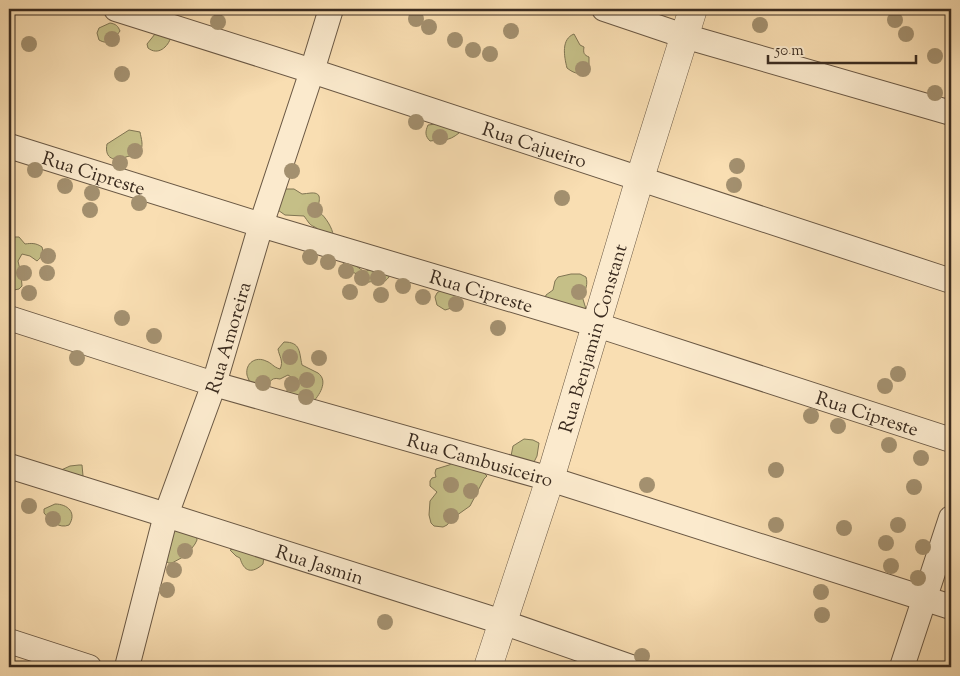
<svg xmlns="http://www.w3.org/2000/svg" width="960" height="676" font-family="'Sorts Mill Goudy',serif">
  <style>
    .green { fill: #c5bf87; stroke: #807553 }
    .lines { fill: none; stroke-linecap: round; stroke-linejoin: round }
    .minor-casing { stroke: #6a5844; stroke-width: 26 }
    .tertiary-casing { stroke: #6a5844; stroke-width: 29 }
    .minor { stroke: #fbeacd; stroke-width: 24 }
    .tertiary { stroke: #fbeacd; stroke-width: 28 }
    .tree { fill: #a3906f }
    .labels { text-anchor: middle; stroke-width: 4; stroke-linejoin: round; paint-order: stroke }
    .street-label { font-size: 19px; fill: #3a2b1f; stroke: #fbeacd }
  </style>
  <rect width="100%" height="100%" fill="#f9deb2"/>
  <filter id="stains"><feTurbulence type="fractalNoise" baseFrequency=".004" numOctaves="4"/><feColorMatrix values="0 0 0 0 .2 0 0 0 0 .09 0 0 0 0 .02 0 0 0 .5 -.17"/></filter>
  <radialGradient id="worn" r=".72"><stop offset=".6" stop-color="#630" stop-opacity="0"/><stop offset="1" stop-color="#630" stop-opacity=".3"/></radialGradient>
  <g class="green">
    <path d="M 110,23 C 116,24 118,26 120,31 C 114,39 110,46 99,40 L 97,33 L 99,28 Z"/>
    <path d="M 155,34 L 171,37 C 168,47 158,56 148,48 L 147,44 Z"/>
    <path d="M 574,34 L 580,45 L 584,47 C 583,53 584,55 589,57 L 589,65 L 585,73 C 578,75 572,72 567,68 C 564,56 561,39 574,34 Z"/>
    <path d="M 436,124 L 459,125 L 459,133 C 448,142 444,139 430,141 C 425,136 425,132 428,125 Z"/>
    <path d="M 129,130 L 140,132 C 141,138 144,146 140,151 C 137,157 131,155 126,157 C 115,162 104,159 107,144 Z"/>
    <path d="M 286,189 L 294,189 L 302,194 C 305,194 308,193 311,193 C 324,192 318,203 318,209 C 318,211 319,212 320,213 C 325,216 333,229 333,235 L 319,231 C 316,226 312,227 309,223 C 307,221 306,218 304,216 L 285,215 L 275,208 L 281,190 Z"/>
    <path d="M 15,237 L 19,237 L 25,244 C 32,243 36,243 42,247 C 44,252 41,258 37,261 L 30,256 L 22,254 L 18,261 L 21,274 L 22,286 L 19,289 L 9,291 L 9,256 L 13,258 L 14,250 L 11,247 L 9,243 L 11,238 Z"/>
    <path d="M 346,260 C 348,262 351,263 353,264 C 362,269 362,274 372,269 L 389,275 L 389,277 C 380,288 378,280 369,282 C 364,283 363,284 357,280 L 356,274 L 355,273 L 346,272 L 342,271 L 342,266 Z"/>
    <path d="M 571,274 L 580,274 L 586,277 C 588,284 586,290 582,296 L 586,309 L 584,313 L 545,299 L 546,295 L 553,290 L 555,281 L 558,277 Z"/>
    <path d="M 444,288 L 459,296 C 458,305 453,308 445,310 L 437,305 L 435,297 L 437,293 Z"/>
    <path d="M 284,342 C 301,342 299,352 302,365 C 307,368 313,370 318,373 C 329,381 319,396 312,403 L 286,393 L 291,381 L 291,377 L 288,375 L 280,379 C 268,376 272,386 262,386 C 259,387 253,384 250,383 C 250,382 247,376 247,375 C 245,363 256,356 266,361 C 272,363 273,367 280,369 C 284,361 279,356 278,349 Z"/>
    <polygon points="524,439 533,440 539,443 537,456 533,464 511,456 513,446"/>
    <path d="M 453,463 L 463,464 L 465,468 C 474,470 481,469 487,476 L 484,479 L 470,506 L 453,518 L 447,525 L 443,527 L 434,526 L 431,523 L 429,515 L 430,501 L 437,492 L 430,486 L 430,481 L 432,478 L 436,477 L 435,473 L 436,469 L 449,465 Z"/>
    <polygon points="79,465 82,465 83,476 80,484 59,471 70,466"/>
    <path d="M 55,504 C 68,504 77,513 69,525 C 59,529 51,521 44,513 L 44,509 Z"/>
    <polygon points="170,528 196,532 197,540 195,544 192,548 188,550 183,557 172,563 168,563 165,559"/>
    <path d="M 238,547 L 264,556 L 263,564 C 252,574 244,572 240,558 L 236,556 L 230,550 Z"/>
  </g>
  <g class="lines">
    <defs>
      <g id="minor">
        <path id="s1" d="M 116,9 L 312,71 L 951,281"/>
        <polyline points="604,9 684,36 951,113"/>
        <path id="s2" d="M 9,146 L 261,225 L 597,325 L 951,440"/>
        <path id="s3" d="M 9,318 L 214,384 L 550,479 L 951,607"/>
        <path id="s4" d="M 9,466 L 166,515 L 502,622 L 631,667"/>
        <polyline points="9,641 89,667"/>
        <path id="s5" d="M 127,667 L 166,515 L 214,384 L 261,225 L 312,71 L 331,9"/>
        <polyline points="902,667 951,518"/>
      </g>
      <g id="tertiary">
        <path id="s6" d="M 488,667 L 550,479 L 640,178 L 693,9"/>
      </g>
    </defs>
    <use href="#minor" class="minor-casing"/>
    <use href="#tertiary" class="tertiary-casing"/>
    <use href="#minor" class="minor"/>
    <use href="#tertiary" class="tertiary"/>
  </g>
  <g class="tree">
    <circle cx="416" cy="19" r="8"/>
    <circle cx="895" cy="20" r="8"/>
    <circle cx="218" cy="22" r="8"/>
    <circle cx="760" cy="25" r="8"/>
    <circle cx="429" cy="27" r="8"/>
    <circle cx="511" cy="31" r="8"/>
    <circle cx="906" cy="34" r="8"/>
    <circle cx="112" cy="39" r="8"/>
    <circle cx="455" cy="40" r="8"/>
    <circle cx="29" cy="44" r="8"/>
    <circle cx="473" cy="50" r="8"/>
    <circle cx="490" cy="54" r="8"/>
    <circle cx="935" cy="56" r="8"/>
    <circle cx="583" cy="69" r="8"/>
    <circle cx="122" cy="74" r="8"/>
    <circle cx="935" cy="93" r="8"/>
    <circle cx="416" cy="122" r="8"/>
    <circle cx="440" cy="137" r="8"/>
    <circle cx="135" cy="151" r="8"/>
    <circle cx="120" cy="163" r="8"/>
    <circle cx="737" cy="166" r="8"/>
    <circle cx="35" cy="170" r="8"/>
    <circle cx="292" cy="171" r="8"/>
    <circle cx="734" cy="185" r="8"/>
    <circle cx="65" cy="186" r="8"/>
    <circle cx="92" cy="193" r="8"/>
    <circle cx="562" cy="198" r="8"/>
    <circle cx="139" cy="203" r="8"/>
    <circle cx="90" cy="210" r="8"/>
    <circle cx="315" cy="210" r="8"/>
    <circle cx="48" cy="256" r="8"/>
    <circle cx="310" cy="257" r="8"/>
    <circle cx="328" cy="262" r="8"/>
    <circle cx="346" cy="271" r="8"/>
    <circle cx="24" cy="273" r="8"/>
    <circle cx="47" cy="273" r="8"/>
    <circle cx="362" cy="278" r="8"/>
    <circle cx="378" cy="278" r="8"/>
    <circle cx="403" cy="286" r="8"/>
    <circle cx="350" cy="292" r="8"/>
    <circle cx="579" cy="292" r="8"/>
    <circle cx="29" cy="293" r="8"/>
    <circle cx="381" cy="295" r="8"/>
    <circle cx="423" cy="297" r="8"/>
    <circle cx="456" cy="304" r="8"/>
    <circle cx="122" cy="318" r="8"/>
    <circle cx="498" cy="328" r="8"/>
    <circle cx="154" cy="336" r="8"/>
    <circle cx="290" cy="357" r="8"/>
    <circle cx="77" cy="358" r="8"/>
    <circle cx="319" cy="358" r="8"/>
    <circle cx="898" cy="374" r="8"/>
    <circle cx="307" cy="380" r="8"/>
    <circle cx="263" cy="383" r="8"/>
    <circle cx="292" cy="384" r="8"/>
    <circle cx="885" cy="386" r="8"/>
    <circle cx="306" cy="397" r="8"/>
    <circle cx="811" cy="416" r="8"/>
    <circle cx="838" cy="426" r="8"/>
    <circle cx="889" cy="445" r="8"/>
    <circle cx="921" cy="458" r="8"/>
    <circle cx="776" cy="470" r="8"/>
    <circle cx="451" cy="485" r="8"/>
    <circle cx="647" cy="485" r="8"/>
    <circle cx="914" cy="487" r="8"/>
    <circle cx="471" cy="491" r="8"/>
    <circle cx="29" cy="506" r="8"/>
    <circle cx="451" cy="516" r="8"/>
    <circle cx="53" cy="519" r="8"/>
    <circle cx="776" cy="525" r="8"/>
    <circle cx="898" cy="525" r="8"/>
    <circle cx="844" cy="528" r="8"/>
    <circle cx="886" cy="543" r="8"/>
    <circle cx="923" cy="547" r="8"/>
    <circle cx="185" cy="551" r="8"/>
    <circle cx="891" cy="566" r="8"/>
    <circle cx="174" cy="570" r="8"/>
    <circle cx="918" cy="578" r="8"/>
    <circle cx="167" cy="590" r="8"/>
    <circle cx="821" cy="592" r="8"/>
    <circle cx="822" cy="615" r="8"/>
    <circle cx="385" cy="622" r="8"/>
    <circle cx="642" cy="656" r="8"/>
  </g>
  <g class="labels">
    <g class="street-label">
      <text dy="7" stroke="none"><textPath href="#s1" startOffset="440">Rua Cajueiro</textPath></text>
      <text dy="7" stroke="none"><textPath href="#s2" startOffset="89">Rua Cipreste</textPath></text>
      <text dy="7" stroke="none"><textPath href="#s2" startOffset="494">Rua Cipreste</textPath></text>
      <text dy="7" stroke="none"><textPath href="#s5" startOffset="345">Rua Amoreira</textPath></text>
      <text dy="7" stroke="none"><textPath href="#s6" startOffset="345">Rua Benjamin Constant</textPath></text>
      <text dy="7" stroke="none"><textPath href="#s2" startOffset="899">Rua Cipreste</textPath></text>
      <text dy="7" stroke="none"><textPath href="#s3" startOffset="492">Rua Cambusiceiro</textPath></text>
      <text dy="7" stroke="none"><textPath href="#s4" startOffset="326">Rua Jasmin</textPath></text>
    </g>
  </g>
  <rect width="960" height="676" fill="none" stroke="#f9deb2" stroke-width="30"/>
  <rect x="10" y="10" width="940" height="656" fill="none" stroke="#3a2b1f" stroke-width="2.5"/>
  <rect x="15" y="15" width="930" height="646" fill="none" stroke="#3a2b1f"/>
  <path d="M768 55v8h148v-8" fill="none" stroke="#3a2b1f" stroke-width="2.5"/>
  <text x="775" y="55" font-size="15" fill="#3a2b1f" stroke="#fbeacd" stroke-width="4" paint-order="stroke">50 m</text>
  <rect width="100%" height="100%" filter="url(#stains)"/>
  <rect width="100%" height="100%" fill="url(#worn)"/>
</svg>
